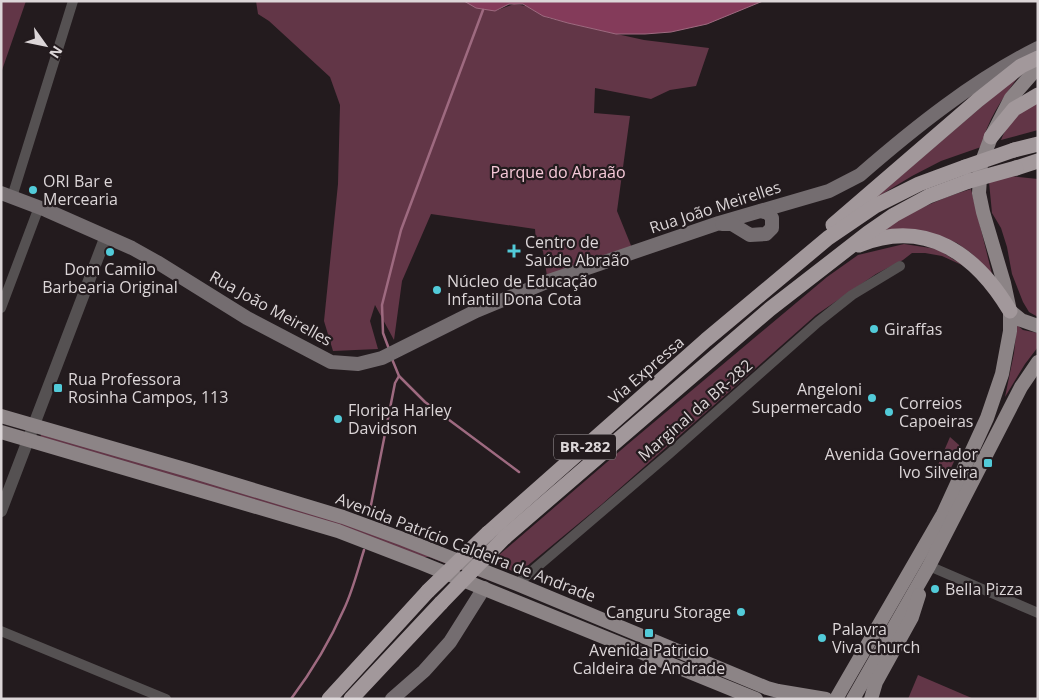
<svg xmlns="http://www.w3.org/2000/svg" width="1039" height="700" font-family="'Open Sans',sans-serif">
  <style>
    .green { fill: #623647 }
    .water { fill: #843b5a; stroke: #9e6a80 }
    .lines { fill: none; stroke-linecap: round; stroke-linejoin: round }
    .stream { stroke: #9e6a80; stroke-width: 2.5 }
    .minor { stroke: #555152; stroke-width: 10 }
    .tertiary { stroke: #555152; stroke-width: 12 }
    .secondary { stroke: #746d70; stroke-width: 14 }
    .primary { stroke: #8c8486; stroke-width: 14 }
    .motorway { stroke: #a2989b; stroke-width: 15 }
    .motorway-bridge { stroke: #a2989b; stroke-width: 15 }
    .poi-dot { fill: #52cbd9; stroke: #231b1e; stroke-width: 2 }
    .labels { text-anchor: middle; stroke-width: 4.5; stroke-linejoin: round; paint-order: stroke }
    .shield { fill: #231b1e; stroke: #a49ea0; stroke-width: 1 }
    .shield-label { font-size: 15px; font-weight: bold; fill: #dcd6d8 }
    .park-label { font-size: 16px; fill: #f6cad9; stroke: #231b1e }
    .poi-label { font-size: 16px; fill: #dcd6d8; stroke: #231b1e; text-anchor: start }
    .street-label { font-size: 16px; fill: #dcd6d8; stroke: #231b1e }
  </style>
  <rect width="100%" height="100%" fill="#231b1e"/>
  <g class="green">
    <polygon points="1,1 26,1 1,73"/>
    <polygon points="256,1 464,1 495,11 514,4 526,6 548,18 594,29 644,40 709,48 696,86 670,90 651,99 595,88 594,113 630,116 617,211 632,248 547,276 543,251 536,242 535,229 431,214 402,281 394,340 375,305 370,321 378,349 333,351 324,321 338,184 340,105 330,77 269,21 258,14"/>
    <path d="M 1022,72 C 1004,96 988,118 981,147 L 941,161 L 912,176 L 874,199 Z"/>
    <path d="M 1038,100 L 1038,130 L 1001,140 C 1009,119 1020,113 1038,100 Z"/>
    <polygon points="1010,176 1038,179 1038,317 1029,312 1023,302 1012,274 1007,247 1001,228 992,213 989,182"/>
    <path d="M 971,189 L 992,274 L 971,253 L 957,243 L 936,235 L 875,233 C 907,214 935,200 971,189 Z"/>
    <polygon points="904,244 937,249 964,266 942,256 925,253 912,253 903,260 876,274 816,315 601,505 526,567 512,571 492,561 628,444 827,277 858,255"/>
    <polygon points="1017,325 1023,330 1038,333 1038,347 1025,364 1005,397 1014,353"/>
    <polygon points="42,433 341,521 506,587 429,557 416,557 39,439"/>
    <polygon points="950,437 959,445 960,449 949,472 942,478 937,477 935,472"/>
    <polygon points="918,675 974,699 908,699"/>
  </g>
  <polygon class="water" points="464,1 763,1 707,24 671,32 645,34 616,34 568,23 543,16 523,4 509,4 495,11 476,8"/>
  <g class="lines">
    <g class="stream">
      <polyline points="389,349 383,333 382,305 401,230 483,10"/>
      <polyline points="399,376 425,402 519,472"/>
      <polyline points="370,510 395,383 399,376 392,359"/>
      <path d="M 291,699 C 312,671 330,641 344,609 C 353,590 358,569 364,550"/>
    </g>
    <g class="minor">
      <polyline points="12,197 73,1"/>
      <polyline points="1,308 39,207"/>
      <polyline points="929,566 1038,613"/>
      <polyline points="517,584 669,454 818,322 852,295 900,266"/>
      <polyline points="1,631 166,699"/>
    </g>
    <polyline class="tertiary" points="1,511 106,236"/>
    <g class="secondary">
      <path d="M 1,193 L 46,210 L 132,248 L 157,262 L 247,318 L 331,362 L 358,364 L 382,358 L 476,311 L 549,281 L 719,223 L 829,191 L 860,175 C 914,128 974,80 1038,48"/>
      <polyline points="722,224 732,224 750,235 766,234 772,228 772,218 768,213 761,211"/>
      <polyline points="392,699 424,671 450,642 484,588"/>
    </g>
    <g class="primary">
      <polyline points="1010,311 1021,320 1038,326"/>
      <polyline points="1,416 188,470 343,517 403,539 517,584 767,688 778,691 826,699"/>
      <polyline points="1,432 338,531 421,563 756,699"/>
      <polyline points="836,699 943,514 987,418 1002,374 1010,331 1010,311 1004,283 983,212 979,193 981,164 991,137 1011,98 1038,67"/>
      <polyline points="853,699 929,566 1021,387 1038,362"/>
      <polyline points="871,699 876,682 912,617 919,595"/>
    </g>
    <g class="motorway">
      <polyline points="991,137 1014,109 1038,95"/>
      <polyline points="1014,150 1038,144"/>
      <polyline points="1016,168 1038,161"/>
      <polyline points="833,225 978,100 1021,66 1038,58"/>
      <path d="M 859,245 C 926,218 976,254 1010,311"/>
      <polyline points="488,533 706,340 828,238 875,206 919,184 965,167"/>
      <polyline points="505,537 770,309 868,233 894,215 929,196 969,181"/>
      <polyline points="329,699 428,591"/>
      <polyline points="351,699 441,603"/>
    </g>
    <g class="motorway-bridge">
      <polyline points="965,167 1014,150"/>
      <polyline points="969,181 1016,168"/>
      <polyline points="428,591 488,533"/>
      <polyline points="441,603 505,537"/>
    </g>
  </g>
  <g class="poi-dot">
    <circle cx="33" cy="190" r="5"/>
    <path d="M511.5 243.5h5v5h5v5h-5v5h-5v-5h-5v-5h5z"/>
    <circle cx="110" cy="252" r="5"/>
    <circle cx="437" cy="290" r="5"/>
    <circle cx="874" cy="329" r="5"/>
    <rect x="53" y="383" width="10" height="10" rx="2.5"/>
    <circle cx="872" cy="398" r="5"/>
    <circle cx="889" cy="412" r="5"/>
    <circle cx="338" cy="419" r="5"/>
    <rect x="983" y="458" width="10" height="10" rx="2.5"/>
    <circle cx="935" cy="589" r="5"/>
    <circle cx="741" cy="612" r="5"/>
    <rect x="644" y="628" width="10" height="10" rx="2.5"/>
    <circle cx="822" cy="638" r="5"/>
  </g>
  <g class="labels">
    <rect class="shield" x="554" y="434.5" width="62" height="25" rx="4"/>
    <g class="shield-label">
      <text x="585" y="452">BR-282</text>
    </g>
    <g class="park-label">
      <text x="558" y="178">Parque do Abraão</text>
    </g>
    <g class="poi-label">
      <text x="43" y="187">ORI Bar e<tspan x="43" dy="18">Mercearia</tspan></text>
      <text x="525" y="248">Centro de<tspan x="525" dy="18">Saúde Abraão</tspan></text>
      <text x="110" y="275" text-anchor="middle">Dom Camilo<tspan x="110" dy="18">Barbearia Original</tspan></text>
      <text x="447" y="287">Núcleo de Educação<tspan x="447" dy="18">Infantil Dona Cota</tspan></text>
      <text x="884" y="335">Giraffas</text>
      <text x="68" y="385">Rua Professora<tspan x="68" dy="18">Rosinha Campos, 113</tspan></text>
      <text x="862" y="395" text-anchor="end">Angeloni<tspan x="862" dy="18">Supermercado</tspan></text>
      <text x="899" y="409">Correios<tspan x="899" dy="18">Capoeiras</tspan></text>
      <text x="348" y="416">Floripa Harley<tspan x="348" dy="18">Davidson</tspan></text>
      <text x="978" y="460" text-anchor="end">Avenida Governador<tspan x="978" dy="18">Ivo Silveira</tspan></text>
      <text x="945" y="595">Bella Pizza</text>
      <text x="731" y="618" text-anchor="end">Canguru Storage</text>
      <text x="832" y="635">Palavra<tspan x="832" dy="18">Viva Church</tspan></text>
      <text x="649" y="656" text-anchor="middle">Avenida Patricio<tspan x="649" dy="18">Caldeira de Andrade</tspan></text>
    </g>
    <g class="street-label">
      <text transform="translate(715 207) rotate(-18)" y="6">Rua João Meirelles</text>
      <text transform="translate(271 308) rotate(29)" y="6">Rua João Meirelles</text>
      <text transform="translate(646 370) rotate(-41)" y="6">Via Expressa</text>
      <text transform="translate(695 410) rotate(-41)" y="6">Marginal da BR-282</text>
      <text transform="translate(466 547) rotate(21)" y="6">Avenida Patrício Caldeira de Andrade</text>
    </g>
  </g>
  <rect width="1039" height="700" fill="none" stroke="#dcd6d8" stroke-width="5"/>
  <g transform="translate(45 45) rotate(123)" stroke="#231b1e" stroke-width="4" paint-order="stroke">
  <path d="M0-4L9 19L0 12L-9 19Z" fill="#dcd6d8"/>
  <text y="-8" font-size="14" font-weight="bold" text-anchor="middle" fill="#dcd6d8">N</text>
  </g>
</svg>
